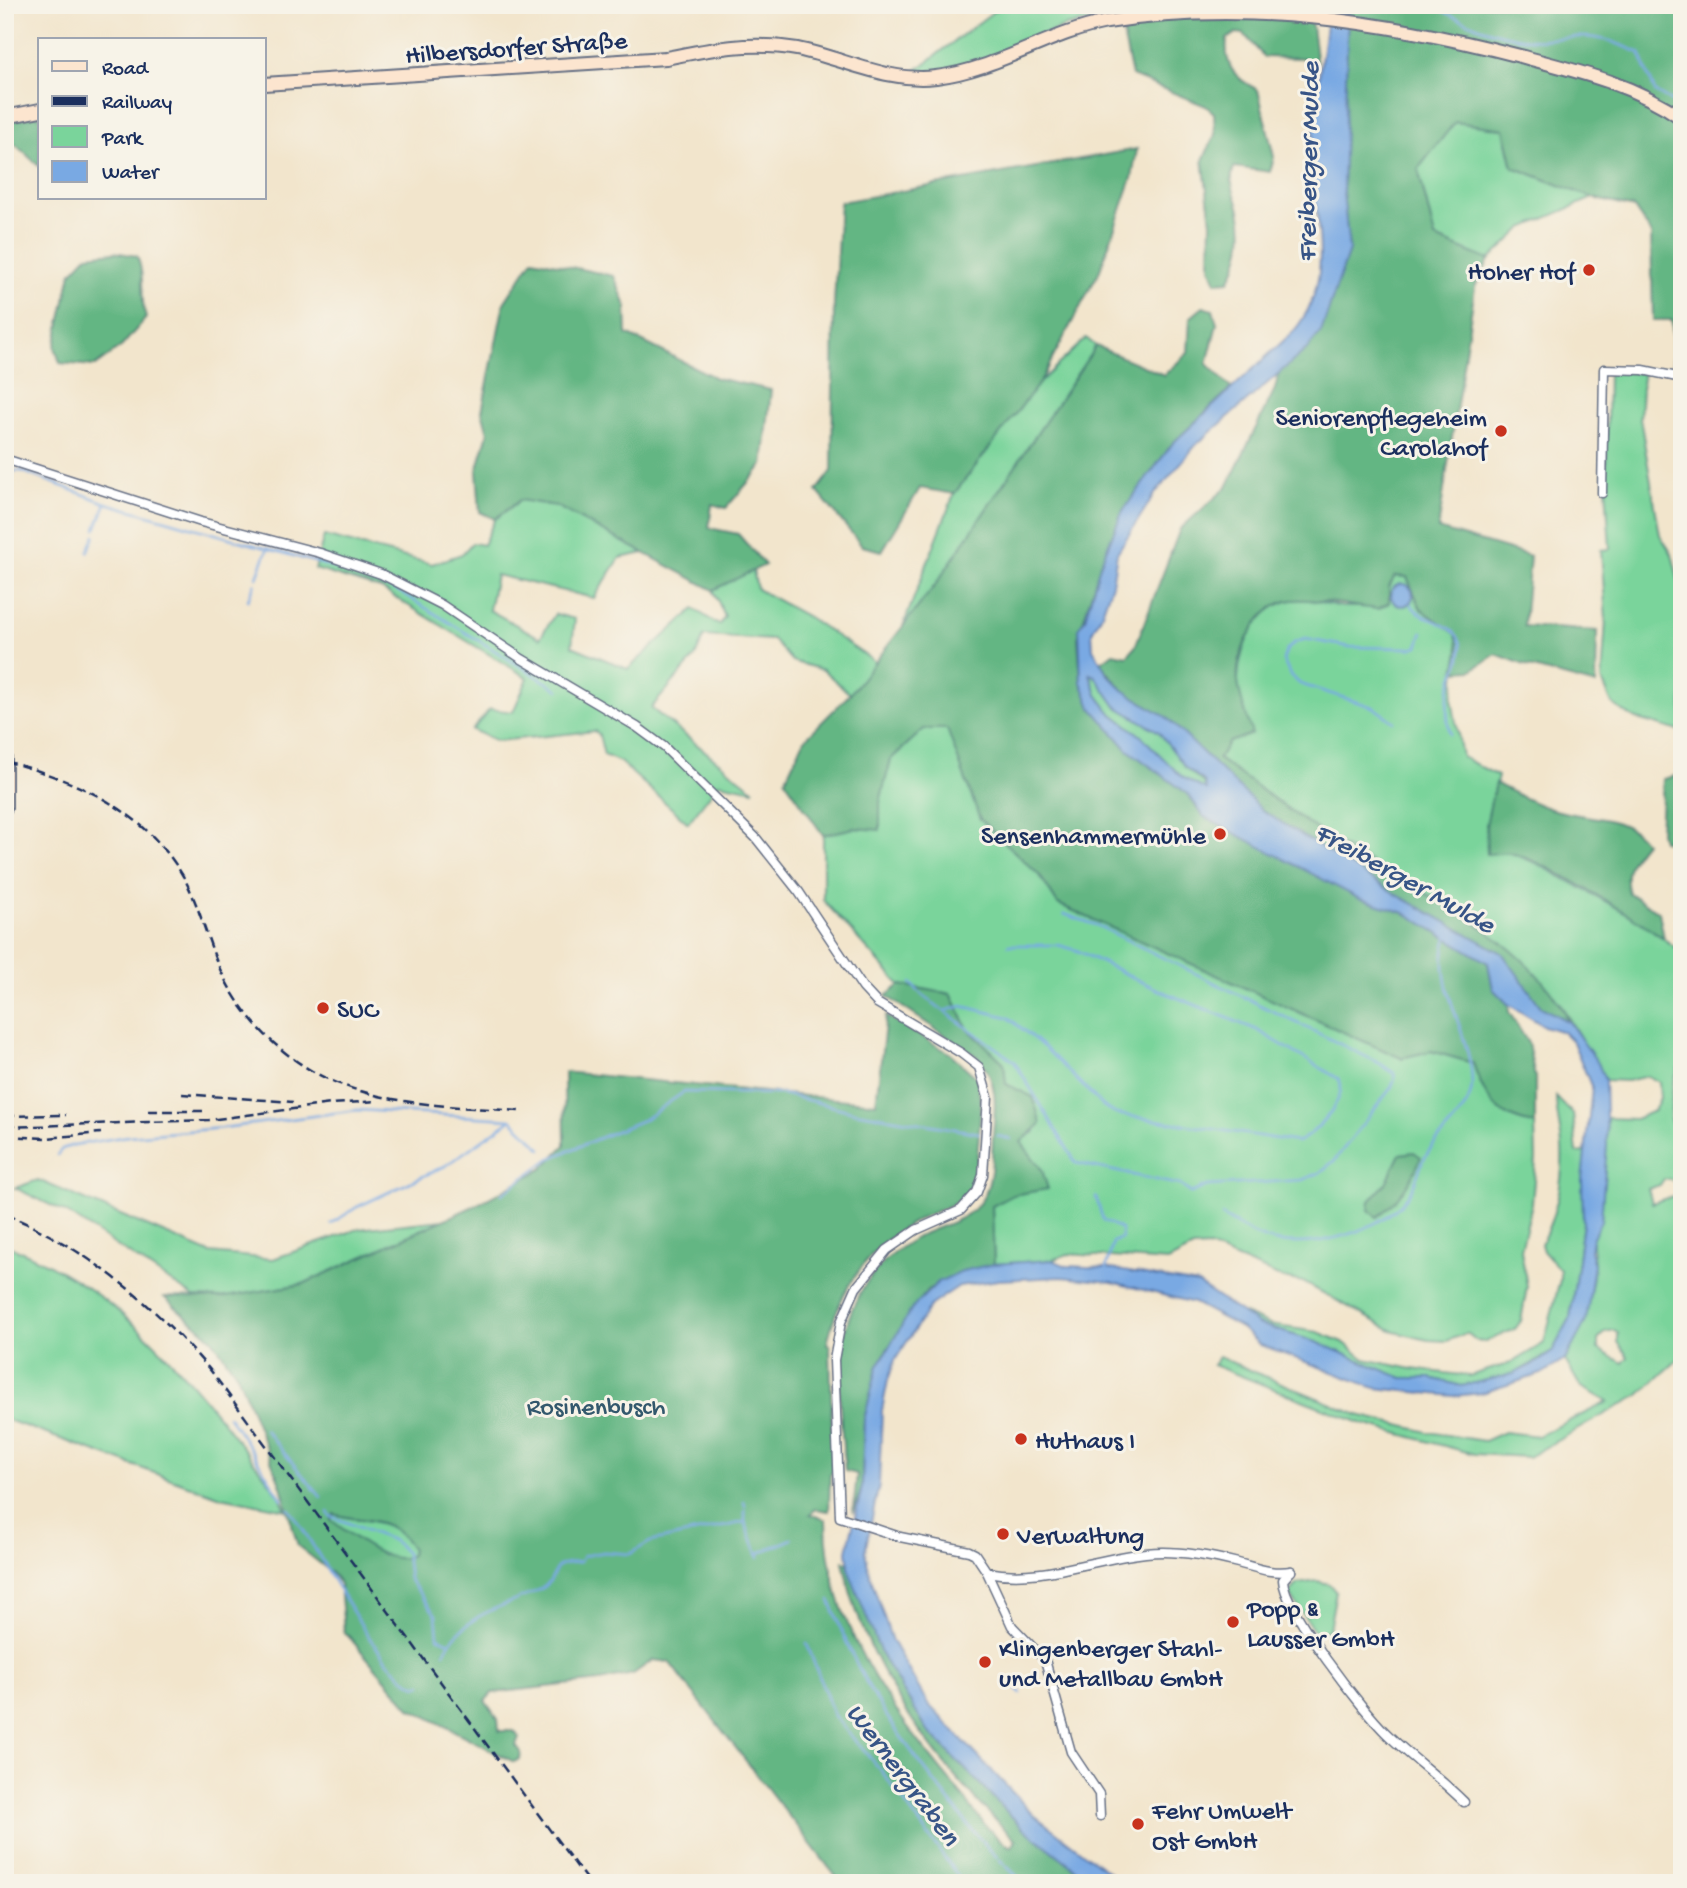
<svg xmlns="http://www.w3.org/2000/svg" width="1687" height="1888" font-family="'Gochi Hand',sans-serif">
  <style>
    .green { fill: #7ad49b; stroke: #4a827c; stroke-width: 2; fill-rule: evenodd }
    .forest { fill: #63b683; stroke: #3f7270; stroke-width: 2; fill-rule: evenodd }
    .water { fill: #79a9e3; stroke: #4a6ca0; stroke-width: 2; fill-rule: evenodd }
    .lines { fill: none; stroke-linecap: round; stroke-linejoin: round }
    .stream { stroke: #79a9e3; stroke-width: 2.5 }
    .street-casing { stroke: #666f84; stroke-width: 11 }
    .secondary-casing { stroke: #666f84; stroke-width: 16 }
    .street { stroke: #fff; stroke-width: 8 }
    .secondary { stroke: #fce5cf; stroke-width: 12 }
    .rail { stroke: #1b2f5e; stroke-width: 2.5; stroke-dasharray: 10 5; stroke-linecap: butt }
    .poi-dot { fill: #c8321e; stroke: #f7f3e8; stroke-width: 2.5 }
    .labels { text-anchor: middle; stroke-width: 6; stroke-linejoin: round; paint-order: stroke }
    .street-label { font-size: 26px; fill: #1b2f5e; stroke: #f7f3e8 }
    .poi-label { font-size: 26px; fill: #1b2f5e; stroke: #f7f3e8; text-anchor: start }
    .park-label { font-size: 26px; fill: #33586d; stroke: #f7f3e8 }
    .water-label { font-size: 28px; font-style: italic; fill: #375486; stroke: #f7f3e8 }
  </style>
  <rect width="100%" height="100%" fill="#f7f3e8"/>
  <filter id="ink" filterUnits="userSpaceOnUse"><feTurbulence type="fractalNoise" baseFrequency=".0143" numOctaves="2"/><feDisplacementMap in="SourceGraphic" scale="14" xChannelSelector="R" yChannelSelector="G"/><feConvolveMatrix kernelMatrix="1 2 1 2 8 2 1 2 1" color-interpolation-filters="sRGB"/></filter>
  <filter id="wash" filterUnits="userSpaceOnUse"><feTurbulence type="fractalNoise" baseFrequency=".00686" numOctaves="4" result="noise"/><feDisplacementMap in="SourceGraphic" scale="28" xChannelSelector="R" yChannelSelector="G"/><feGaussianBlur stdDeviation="1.57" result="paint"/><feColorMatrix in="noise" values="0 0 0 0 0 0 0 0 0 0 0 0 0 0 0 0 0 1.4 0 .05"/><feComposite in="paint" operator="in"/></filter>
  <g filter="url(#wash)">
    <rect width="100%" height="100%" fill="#f2e5cc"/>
    <g class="green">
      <polygon points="1002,5 1208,5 1119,15 1066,26 960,68 910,75"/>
      <polygon points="1455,122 1504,129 1513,167 1593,198 1523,228 1489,260 1435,238 1418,169"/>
      <polygon points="1086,338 1096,346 936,584 903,626 954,494 1040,382"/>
      <polygon points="1608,371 1643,373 1640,418 1660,535 1672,554 1682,594 1682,732 1634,718 1612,704 1602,680 1606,620 1601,550 1610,549 1606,486"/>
      <polygon points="520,500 556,506 644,553 620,558 594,598 496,575 489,610 540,638 555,614 575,619 572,646 628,669 694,609 719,625 725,617 713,590 753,570 757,589 808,617 875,662 850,694 823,670 792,661 773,640 704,636 695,657 651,708 754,790 719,783 688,823 620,762 604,755 599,735 595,731 497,741 472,730 490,709 513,712 528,678 381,589 315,569 324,536 432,564 462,554 472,543 483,545 495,519"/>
      <path d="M 1394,576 L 1407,577 L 1421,609 L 1456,634 L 1459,651 L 1452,699 L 1462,757 L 1498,776 L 1486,825 L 1511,853 L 1536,863 L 1635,918 L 1682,952 L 1682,1057 L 1673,1085 L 1670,1119 L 1678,1136 L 1677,1169 L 1682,1171 L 1682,1182 L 1664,1179 L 1660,1185 L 1648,1189 L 1652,1203 L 1682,1193 L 1682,1356 L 1639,1395 L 1528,1457 L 1474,1454 L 1363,1424 L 1213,1365 L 1219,1357 L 1358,1415 L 1428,1432 L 1484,1441 L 1504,1432 L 1538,1436 L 1608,1402 L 1580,1386 L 1565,1360 C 1581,1334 1591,1298 1594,1267 C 1595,1249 1585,1240 1601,1221 L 1607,1118 L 1635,1119 L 1654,1111 L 1660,1098 L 1659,1082 L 1648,1076 L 1627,1081 L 1605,1080 L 1560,1003 L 1391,875 L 1326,836 L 1218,759 C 1230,741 1236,721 1240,699 C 1241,692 1237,685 1238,678 C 1240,646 1255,611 1287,601 C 1307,595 1327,606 1346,607 C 1360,608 1375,604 1389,603 L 1389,587 ZM 1614,1330 L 1618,1333 L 1618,1342 L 1628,1357 L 1623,1363 L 1598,1349 L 1598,1340 L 1606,1332 Z"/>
      <polygon points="1090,673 1095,676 1116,706 1159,732 1186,768 1208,787 1206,791 1182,777 1141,736 1110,712 1097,695"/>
      <path d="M 947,728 L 980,819 L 1040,876 L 1058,904 L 1401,1058 L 1431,1051 L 1473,1063 C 1485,1099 1495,1118 1535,1124 L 1536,1159 L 1532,1203 L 1521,1250 L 1527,1287 L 1521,1321 L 1515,1329 L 1485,1342 L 1477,1341 L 1467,1333 L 1447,1341 L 1428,1340 L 1395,1332 L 1303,1282 L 1283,1278 L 1209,1247 L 1193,1248 L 1168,1261 L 1068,1254 L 1052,1260 L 994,1264 L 992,1206 L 1013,1195 L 1042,1170 L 1020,1141 L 1035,1132 L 1033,1098 L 1005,1084 L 1004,1063 L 968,1029 L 951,994 L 900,985 L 823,900 L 823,835 L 854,828 L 880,829 L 879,802 L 891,759 L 924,729 Z"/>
      <path d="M 1556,1097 L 1573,1114 L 1577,1153 L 1585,1152 L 1583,1223 L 1570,1319 L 1552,1352 L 1513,1374 L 1462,1386 L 1430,1378 L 1402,1378 L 1316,1342 L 1258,1324 L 1242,1313 L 1270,1325 L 1318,1332 L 1343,1342 L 1365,1359 L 1412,1369 L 1469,1376 L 1511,1363 L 1544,1343 L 1560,1280 L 1560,1270 L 1543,1251 L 1541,1244 C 1556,1215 1564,1180 1562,1147 C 1561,1130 1556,1114 1556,1097 Z"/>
      <polygon points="38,1180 210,1253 273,1259 358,1229 443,1220 303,1284 220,1298 194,1297 67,1213 15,1188"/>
      <path d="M 5,1245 C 130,1291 203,1395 280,1496 L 286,1510 L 221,1497 L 5,1419 Z"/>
      <path d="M 334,1514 C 368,1525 388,1513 412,1549 L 411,1555 C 388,1569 349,1533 330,1520 Z"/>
      <polygon points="1317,1581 1329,1584 1336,1592 1329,1629 1317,1635 1289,1593 1298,1584"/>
    </g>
    <g class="forest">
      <path d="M 1208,5 L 1304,5 L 1312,26 L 1317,66 L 1312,67 L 1304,58 L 1264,57 L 1244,34 L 1236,33 L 1227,39 C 1224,66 1234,78 1258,90 L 1274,157 L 1270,172 L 1234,167 C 1228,184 1235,192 1240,210 C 1246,234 1241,259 1229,281 L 1216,282 L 1210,267 L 1211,222 L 1203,160 L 1215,135 L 1214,113 L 1206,106 L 1132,76 L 1119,15 Z"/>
      <path d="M 1348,5 L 1682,5 L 1682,371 L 1673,368 L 1672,320 L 1653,320 L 1651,233 L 1634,208 L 1593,198 L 1513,167 L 1504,129 L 1455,122 L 1418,169 L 1435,238 L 1489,260 L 1475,287 L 1438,529 L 1530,556 L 1524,626 L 1597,631 L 1596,685 L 1530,667 L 1496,654 L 1472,670 L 1455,671 L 1459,651 L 1456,634 L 1421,609 L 1407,577 L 1395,576 L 1389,587 L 1389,603 L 1378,609 C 1350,607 1321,598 1293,600 C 1260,602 1234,653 1238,682 C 1240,700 1247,717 1252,734 L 1229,742 L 1218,759 C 1254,784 1290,812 1327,836 C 1408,890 1526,930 1569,1022 L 1541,1007 L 1502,953 L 1397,895 L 1263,811 L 1166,717 L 1123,690 L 1100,663 L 1113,653 L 1127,656 L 1135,647 L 1180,529 L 1227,487 L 1275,389 L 1279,372 L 1321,332 L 1349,250 L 1343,192 Z"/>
      <polygon points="40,115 40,167 16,145 5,148 5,122"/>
      <polygon points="1137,149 1132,178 1100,270 1040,382 954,494 920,488 882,551 862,546 817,491 832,471 834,304 840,202"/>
      <path d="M 114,252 L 137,256 C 146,277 139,297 146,318 L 122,346 L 95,366 L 60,363 L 55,347 L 71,273 L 88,255 Z"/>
      <polygon points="533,259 614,276 626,306 627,334 716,378 771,390 763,465 726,508 712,504 709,528 738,534 765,565 713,590 556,506 520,500 495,519 480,512 477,471 488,433 482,411 504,303"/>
      <path d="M 1203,307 L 1213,310 L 1217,324 L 1207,364 L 1231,388 L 1173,443 L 1122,512 L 1100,565 L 1078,638 L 1081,682 L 1091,707 L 1128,750 L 1188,794 L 1198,810 L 1358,898 L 1405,913 L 1488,963 L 1493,989 L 1508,1004 L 1509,1012 L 1528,1043 L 1535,1077 L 1535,1124 C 1496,1118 1485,1099 1473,1063 L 1431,1051 L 1401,1058 L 1058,904 L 1040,876 L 980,819 L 947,729 L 924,729 L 891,759 L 880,802 L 880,830 L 854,828 L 823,835 L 785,780 L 804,740 L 850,694 L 936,584 L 1096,346 L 1164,375 L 1188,353 L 1190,318 Z"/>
      <polygon points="1682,774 1682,847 1662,840 1660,832 1663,779"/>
      <path d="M 1495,783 C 1514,793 1534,804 1555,810 C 1584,819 1625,814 1645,842 C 1631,859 1622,871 1629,893 L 1659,912 L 1664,938 C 1635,918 1540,857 1509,853 C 1502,852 1494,854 1487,854 L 1486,825 Z"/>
      <path d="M 900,985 L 951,994 L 968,1029 L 1004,1063 L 1006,1084 L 1033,1097 L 1041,1124 L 1021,1142 L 1042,1170 L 1048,1189 L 1013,1195 L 992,1206 L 994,1264 L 963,1271 L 927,1290 L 888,1348 L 877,1368 L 864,1420 L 862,1487 L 853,1513 L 857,1474 L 845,1471 C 841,1412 829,1347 860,1293 C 873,1270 894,1250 917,1237 C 941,1224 974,1221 986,1192 C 993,1174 992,1153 993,1134 C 996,1104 998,1082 979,1058 L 886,996 Z"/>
      <path d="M 886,1016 L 951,1054 L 977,1078 L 981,1106 L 978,1146 L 976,1173 L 967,1196 L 964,1195 C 952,1207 937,1210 921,1218 C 870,1244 838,1289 827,1345 L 830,1346 L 833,1471 L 830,1475 L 829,1511 L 816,1509 L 810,1514 L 826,1520 C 826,1624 893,1713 957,1789 C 973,1808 989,1836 1012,1847 L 1016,1840 C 937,1765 864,1670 843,1561 L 847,1562 L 882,1656 L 927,1730 L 1022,1827 L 1094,1883 L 841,1883 L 669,1662 L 653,1660 L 633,1674 L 600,1681 L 492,1693 L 485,1701 L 498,1719 L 499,1731 L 514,1731 L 519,1737 L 516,1745 L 521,1752 L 520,1759 L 514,1762 L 410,1708 L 344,1631 L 340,1584 L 331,1572 L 298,1546 L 281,1486 L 238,1376 L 212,1339 L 164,1297 L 220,1298 L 303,1284 L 476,1205 L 542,1169 L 565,1145 L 564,1072 L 876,1103 ZM 334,1514 C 368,1524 389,1513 412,1549 L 411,1555 C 389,1569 349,1533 331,1520 Z"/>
      <path d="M 1414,1152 L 1421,1157 C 1412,1182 1398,1201 1377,1217 L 1369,1211 L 1370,1201 L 1386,1183 L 1400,1154 Z"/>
    </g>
    <g class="water">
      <path d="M 1328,5 L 1348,5 L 1343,192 L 1349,250 L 1321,332 L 1308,348 L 1196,445 L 1154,495 L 1117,553 L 1112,584 L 1101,616 L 1092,632 L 1093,649 L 1108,675 L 1123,690 L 1166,717 L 1263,811 L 1397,895 L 1502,953 L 1541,1007 L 1569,1022 L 1598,1063 L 1605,1080 L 1607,1145 L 1601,1221 L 1592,1239 L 1590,1251 L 1594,1265 L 1586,1321 L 1565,1360 L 1541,1374 L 1482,1393 L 1453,1396 L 1375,1388 L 1260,1345 L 1241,1328 L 1194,1303 L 1112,1282 L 1061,1277 L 998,1280 L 959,1286 L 931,1305 L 895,1360 L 888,1380 L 882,1410 L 879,1485 L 865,1551 L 869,1572 L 892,1641 L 928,1704 L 1034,1815 L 1123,1883 L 1094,1883 L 1022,1827 L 927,1730 L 882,1656 L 850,1574 L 847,1551 L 862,1487 L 864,1420 L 877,1368 L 912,1308 L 938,1282 L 962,1271 L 994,1264 L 1052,1260 L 1067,1266 L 1106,1268 L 1198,1284 L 1258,1324 L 1316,1342 L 1402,1378 L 1430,1378 L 1462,1386 L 1513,1374 L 1538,1362 L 1552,1352 L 1570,1319 L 1583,1223 L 1582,1180 L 1592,1088 L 1573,1042 L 1563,1032 L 1544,1026 L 1508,1004 L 1493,989 L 1488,963 L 1405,913 L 1358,898 L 1204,817 L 1188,794 L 1128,750 L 1091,707 L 1081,682 L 1079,627 L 1085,619 L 1100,565 L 1122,512 L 1173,443 L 1293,332 C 1333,285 1318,234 1313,178 C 1312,160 1313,141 1314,124 C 1316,84 1325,45 1328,5 ZM 1090,674 L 1095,676 L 1116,706 L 1159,732 L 1186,768 L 1204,781 L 1206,790 L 1182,777 L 1141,736 L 1110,712 L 1097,695 Z"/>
      <circle cx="1402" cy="595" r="11"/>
    </g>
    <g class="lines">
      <g class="stream">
        <path d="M 1431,5 C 1462,21 1493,35 1528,39 C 1546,41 1565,36 1583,37 C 1603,37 1622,45 1640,53 L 1655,92 L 1682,108"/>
        <polyline points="5,476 14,471 22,471 106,503 371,578 403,594 559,690"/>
        <polyline points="96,529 106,503"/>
        <polyline points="88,552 95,535"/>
        <polyline points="257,577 268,548"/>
        <polyline points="248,600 255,583"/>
        <path d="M 1411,604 C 1421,621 1444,620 1456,634 C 1470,649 1452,675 1449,691 C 1446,706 1447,720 1450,734"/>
        <polyline points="1394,722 1373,707 1300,684 1290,675 1283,660 1286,651 1294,643 1305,639 1350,647 1411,648 1418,646 1423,632"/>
        <polyline points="911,983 923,996 1014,1061 1076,1163 1180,1185 1191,1193 1207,1186 1302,1180 1319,1173 1334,1161 1391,1088 1395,1078 1394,1073 1379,1063 1096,925 1064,914"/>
        <path d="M 945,1011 L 962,1006 L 1008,1017 L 1046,1049 L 1103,1106 L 1116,1114 L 1297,1142 C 1314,1136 1349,1098 1339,1079 L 1257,1030 L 1161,991 L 1076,950 L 1058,945 L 1008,945"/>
        <polyline points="997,1136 1011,1139"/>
        <polyline points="57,1155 62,1149 74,1145 128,1136 223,1128 357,1110 511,1119 542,1149"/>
        <polyline points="502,1194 549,1159 645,1119 684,1092 783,1094 855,1112 979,1133"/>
        <polyline points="1096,1197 1103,1220 1121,1229 1122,1238 1113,1242 1106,1268"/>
        <path d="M 1222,1216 C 1241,1227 1258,1239 1280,1242 C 1320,1247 1381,1231 1407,1197 C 1417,1184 1418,1167 1427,1154 C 1441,1130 1472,1113 1472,1083 C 1472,1034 1432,985 1447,938"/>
        <polyline points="331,1224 357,1207 445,1166 509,1121"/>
        <path d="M 228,1416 C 249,1443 263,1471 282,1499"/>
        <polyline points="265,1430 321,1497"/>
        <polyline points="744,1502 745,1506"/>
        <path d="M 289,1509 C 320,1548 375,1669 417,1686 L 422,1684"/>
        <polyline points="745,1510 745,1522 759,1558"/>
        <path d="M 328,1512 L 330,1516 L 394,1541 L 406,1553 L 409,1579 L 436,1615 L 438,1637 L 450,1642 C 478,1608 503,1608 539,1590 C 563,1578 542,1563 580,1562 L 583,1556 L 604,1552 L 630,1554 L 650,1542 L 745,1522"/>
        <polyline points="757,1554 792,1539"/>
        <path d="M 830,1600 C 857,1678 888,1722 938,1786 C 957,1811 975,1835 997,1857"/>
        <polyline points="807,1644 834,1716 880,1769 963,1883"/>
        <polyline points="444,1653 450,1642"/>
        <polyline points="1011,1685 1021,1694"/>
        <polyline points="1000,1860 1024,1883"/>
      </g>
    </g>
  </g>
  <g filter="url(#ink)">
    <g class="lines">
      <defs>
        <g id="street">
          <path d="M 5,459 L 201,522 L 320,553 L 381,574 L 442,605 L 522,659 L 637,727 L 664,747 L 756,838 L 799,892 L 863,988 L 877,1003 L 961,1053 L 979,1067 L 988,1097 L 983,1175 L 977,1192 L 961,1210 L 916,1230 L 887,1250 L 856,1288 L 841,1322 L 834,1360 L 840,1517 L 900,1537 L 969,1551 L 975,1554 L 987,1572 C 1047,1584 1103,1553 1163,1552 C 1188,1552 1214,1557 1238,1563 C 1257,1568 1271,1574 1291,1571"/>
          <polyline points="1602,493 1604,369 1643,370 1682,378"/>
          <path d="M 1291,1571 L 1283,1580 C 1284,1610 1363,1711 1387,1734 C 1412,1758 1440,1778 1464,1802"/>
          <polyline points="987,1572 1012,1626 1045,1660 1071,1752 1099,1794 1100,1816"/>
        </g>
        <g id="secondary">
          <path d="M 264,84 L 666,58 C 710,49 751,41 797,49 C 843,58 888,83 936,77 C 996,70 1048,33 1107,22 C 1246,0 1385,21 1520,56 C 1577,71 1633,84 1682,118"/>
          <polyline points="5,117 40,110"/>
          <polyline points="5,747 5,808"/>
        </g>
      </defs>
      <use href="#street" class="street-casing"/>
      <use href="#secondary" class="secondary-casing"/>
      <use href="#street" class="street"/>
      <use href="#secondary" class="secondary"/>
      <g class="rail">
        <path d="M 5,761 C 77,781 143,808 183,876 C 198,903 205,932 216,960 C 235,1007 269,1046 312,1071 C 375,1106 450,1106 519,1111"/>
        <polyline points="182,1094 293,1102"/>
        <polyline points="148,1111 206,1111"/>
        <polyline points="5,1116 66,1115"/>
        <polyline points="5,1127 209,1120 331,1104 378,1101"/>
        <polyline points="5,1136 47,1138 101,1133"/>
        <path d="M 5,1214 C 87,1248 154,1304 211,1371 L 589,1883"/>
      </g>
    </g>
  </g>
  <g class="poi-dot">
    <circle cx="1589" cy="270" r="7"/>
    <circle cx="1501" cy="431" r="7"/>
    <circle cx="1220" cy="834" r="7"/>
    <circle cx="323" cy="1008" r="7"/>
    <circle cx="1021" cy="1439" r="7"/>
    <circle cx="1003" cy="1534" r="7"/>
    <circle cx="1233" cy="1622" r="7"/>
    <circle cx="985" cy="1662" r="7"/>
    <circle cx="1138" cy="1824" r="7"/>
  </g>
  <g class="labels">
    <g class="street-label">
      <text transform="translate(516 46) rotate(-4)" y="9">Hilbersdorfer Straße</text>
    </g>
    <g class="poi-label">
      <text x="1575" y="279" text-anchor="end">Hoher Hof</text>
      <text x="1487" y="425" text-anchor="end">Seniorenpflegeheim<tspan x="1487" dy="30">Carolahof</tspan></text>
      <text x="1206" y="843" text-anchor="end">Sensenhammermühle</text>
      <text x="337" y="1017">SUC</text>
      <text x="1035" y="1448">Huthaus I</text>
      <text x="1017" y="1543">Verwaltung</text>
      <text x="1247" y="1616">Popp &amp;<tspan x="1247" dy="30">Lausser GmbH</tspan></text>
      <text x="999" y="1656">Klingenberger Stahl-<tspan x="999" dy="30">und Metallbau GmbH</tspan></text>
      <text x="1152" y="1818">Fehr Umwelt<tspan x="1152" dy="30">Ost GmbH</tspan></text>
    </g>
    <g class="park-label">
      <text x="596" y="1414">Rosinenbusch</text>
    </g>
    <g class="water-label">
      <text transform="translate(1306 162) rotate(-89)" y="10">Freiberger Mulde</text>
      <text transform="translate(1406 876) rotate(29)" y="10">Freiberger Mulde</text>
      <text transform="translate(905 1773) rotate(53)" y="10">Wernergraben</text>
    </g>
  </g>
  <rect width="1687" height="1888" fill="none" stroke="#f7f3e8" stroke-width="28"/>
  <rect x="38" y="38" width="228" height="161" fill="#f7f3e8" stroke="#9fa5b1" stroke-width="2"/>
  <rect x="52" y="61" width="35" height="10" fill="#fce5cf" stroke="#9fa5b1" stroke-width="2"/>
  <text x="102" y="74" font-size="21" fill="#1b2f5e">Road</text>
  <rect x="52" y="96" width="35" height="10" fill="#1b2f5e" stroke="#9fa5b1" stroke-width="2"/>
  <text x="102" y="108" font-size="21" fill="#1b2f5e">Railway</text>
  <rect x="52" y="126" width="35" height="21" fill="#7ad49b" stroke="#9fa5b1" stroke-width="2"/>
  <text x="102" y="144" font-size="21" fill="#1b2f5e">Park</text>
  <rect x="52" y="161" width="35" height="21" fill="#79a9e3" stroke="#9fa5b1" stroke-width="2"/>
  <text x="102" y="178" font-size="21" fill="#1b2f5e">Water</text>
</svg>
